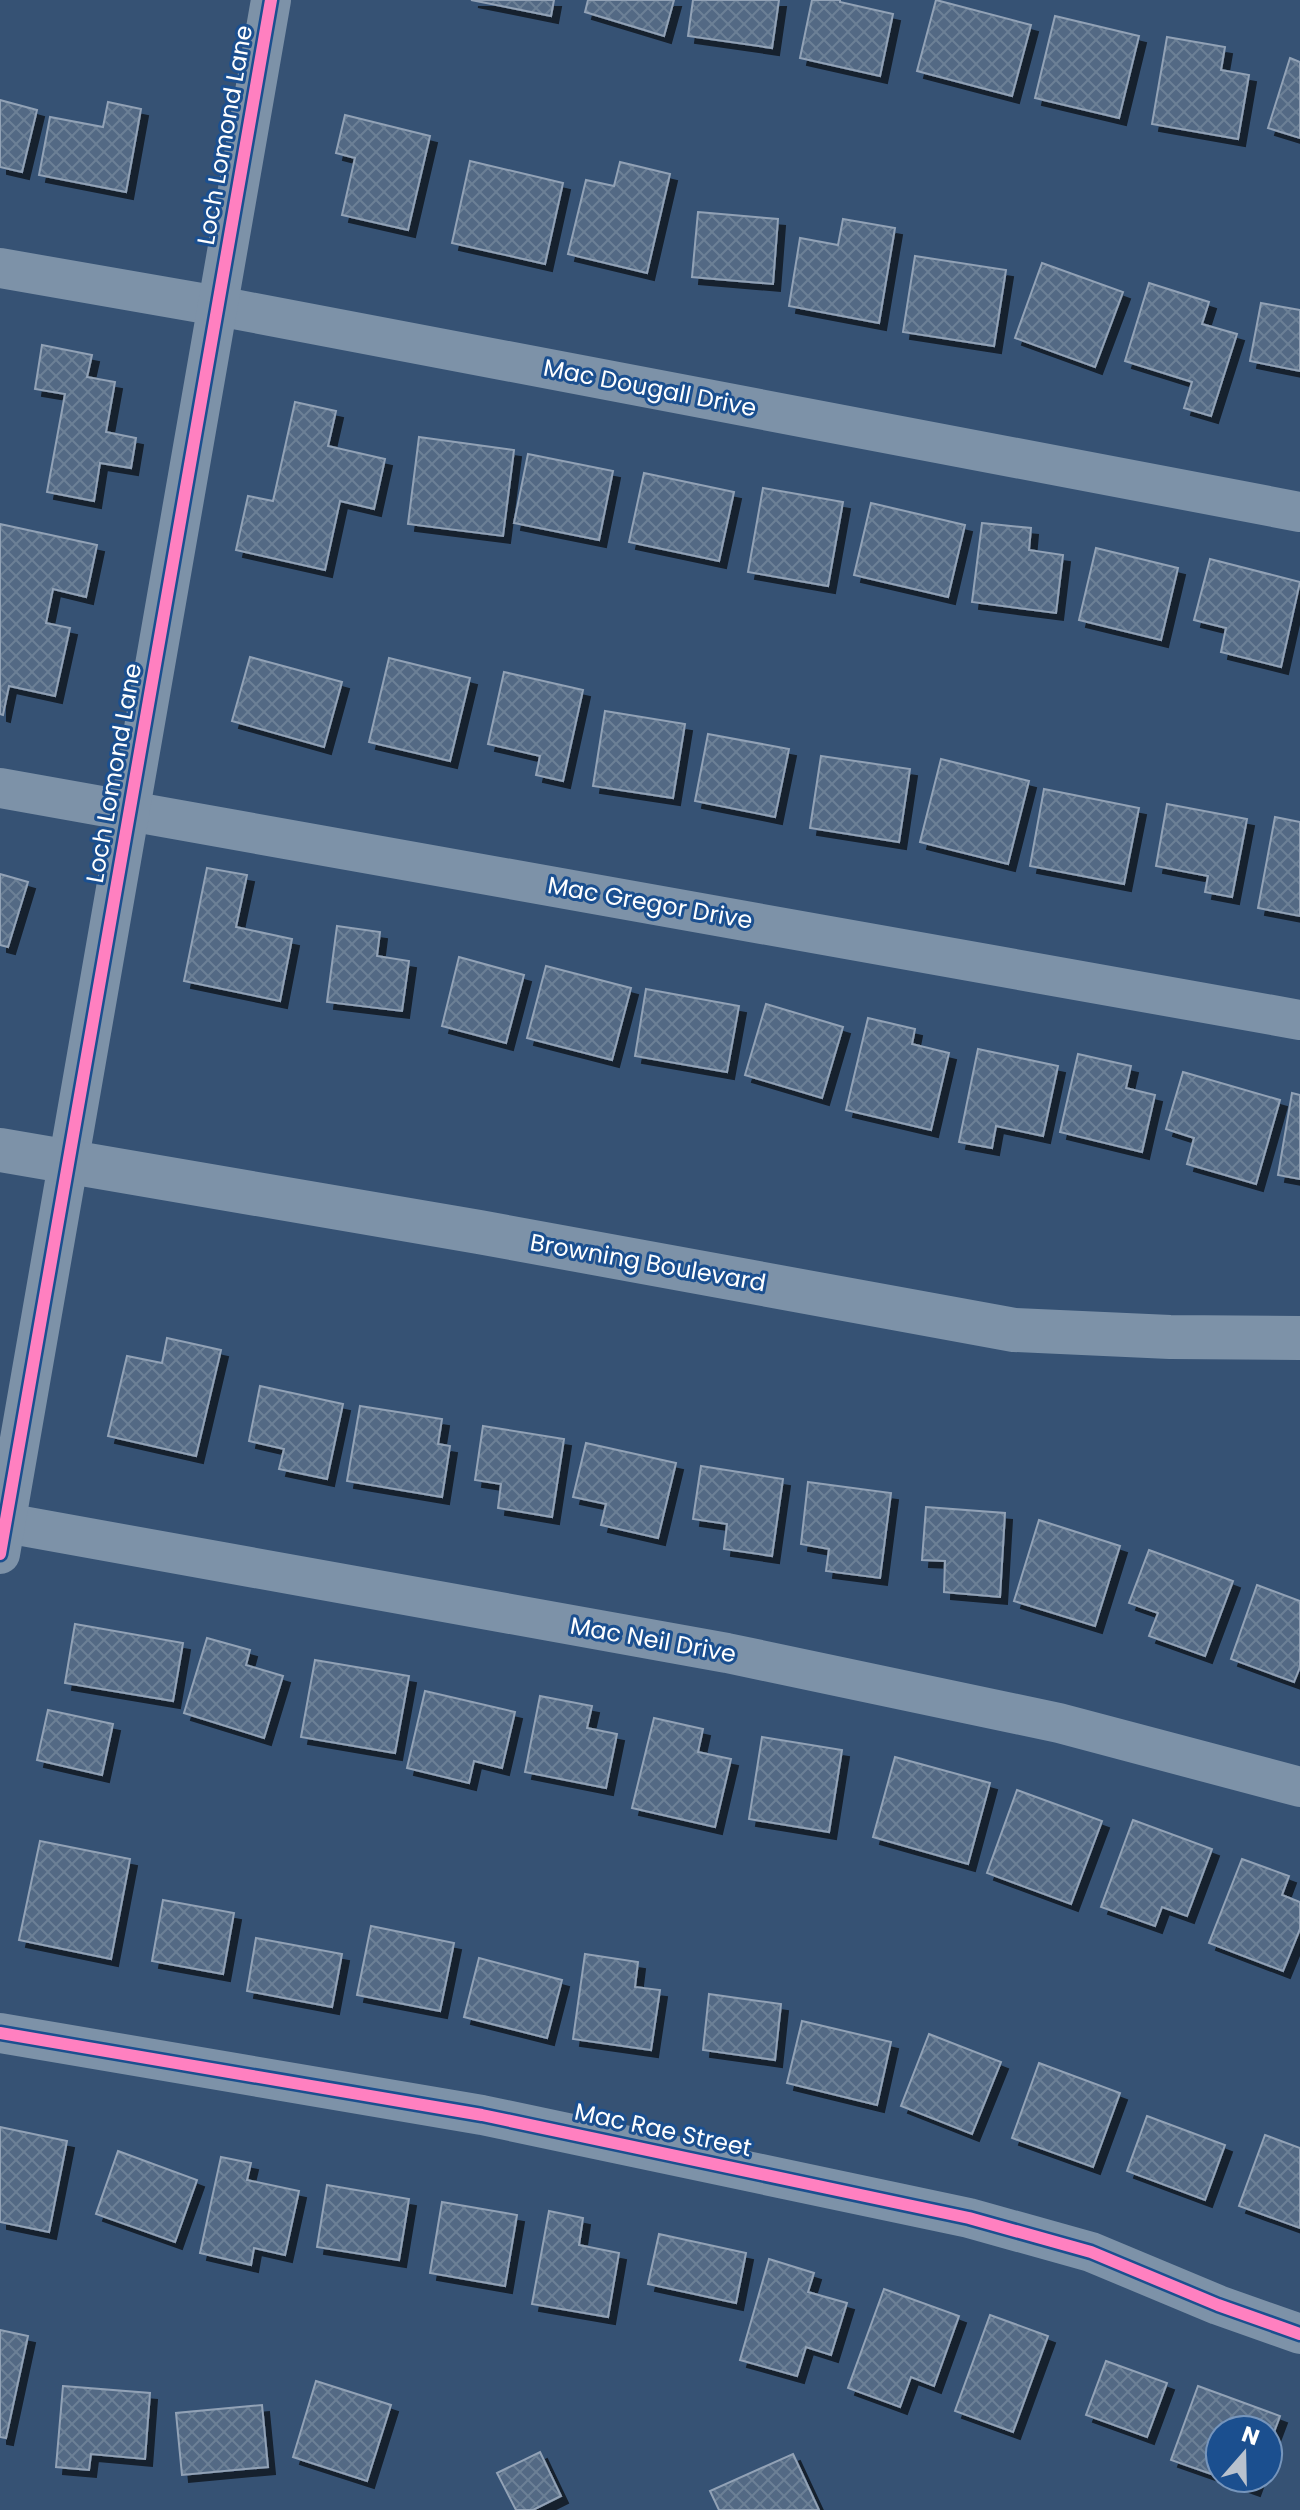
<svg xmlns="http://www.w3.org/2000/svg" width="1300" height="2510" font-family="Poppins,sans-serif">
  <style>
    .building { fill: url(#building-cross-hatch); stroke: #92a2b6; stroke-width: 2; filter: url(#shadow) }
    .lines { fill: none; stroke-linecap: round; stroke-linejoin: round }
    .minor { stroke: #7d92a8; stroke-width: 40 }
    .tertiary { stroke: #7d92a8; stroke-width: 44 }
    .cycleway-casing { stroke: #1b4f8f; stroke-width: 17 }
    .cycleway { stroke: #ff80c0; stroke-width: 12 }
    .labels { text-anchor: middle; stroke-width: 6; stroke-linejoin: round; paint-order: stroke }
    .street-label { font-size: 24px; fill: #fff; stroke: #1b4f8f }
  </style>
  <defs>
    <pattern id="building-cross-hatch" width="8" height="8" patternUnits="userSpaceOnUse" patternTransform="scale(2)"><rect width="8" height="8" fill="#526984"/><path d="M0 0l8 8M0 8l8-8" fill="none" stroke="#6c8096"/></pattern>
    <filter id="shadow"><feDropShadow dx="7" dy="7" stdDeviation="0" flood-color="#0009"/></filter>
  </defs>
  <rect width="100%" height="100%" fill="#365274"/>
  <g class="building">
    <polygon points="471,0 554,0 551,16"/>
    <polygon points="588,0 674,0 664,36 585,12"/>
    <polygon points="693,0 779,0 772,48 688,36"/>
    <polygon points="812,0 840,0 840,2 893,14 880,76 800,58"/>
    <polygon points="936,0 1031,25 1012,96 917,71"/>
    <polygon points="1055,16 1139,36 1119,118 1035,98"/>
    <polygon points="1167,37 1225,47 1221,70 1249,75 1238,139 1152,124"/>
    <polygon points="1290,58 1300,62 1300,138 1268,128"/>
    <polygon points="0,100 37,110 22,172 0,167"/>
    <polygon points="108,102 141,109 126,192 39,175 50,117 103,127"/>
    <polygon points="345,115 430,136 408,230 342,215 355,158 336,153"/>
    <polygon points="470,161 563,183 545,264 452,243"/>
    <polygon points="620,162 670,174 647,273 568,254 586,180 614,186"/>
    <polygon points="698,212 778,219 773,284 692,277"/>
    <polygon points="843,219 895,228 879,323 789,306 800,238 838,245"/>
    <polygon points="915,256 1006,270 994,346 903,332"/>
    <polygon points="1042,263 1123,292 1095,367 1015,338"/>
    <polygon points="1149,283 1209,302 1202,324 1237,334 1211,416 1184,408 1192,382 1125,361"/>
    <polygon points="1261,303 1300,310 1300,371 1250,361"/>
    <polygon points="42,345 92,355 87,377 115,382 106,432 136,438 131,468 100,463 94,501 47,492 65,394 35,389"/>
    <polygon points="295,402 336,411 328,446 385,459 374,509 340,501 325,570 236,550 248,496 273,501"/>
    <polygon points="419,437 514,450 503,536 408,524"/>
    <polygon points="528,454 613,471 599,540 514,523"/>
    <polygon points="644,473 734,492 719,561 629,542"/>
    <polygon points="763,488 843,502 828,586 748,572"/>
    <polygon points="871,503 965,525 948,597 854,575"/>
    <polygon points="982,523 1031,528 1029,550 1063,555 1056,613 972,602"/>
    <polygon points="0,524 97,545 86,597 53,589 46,623 70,628 55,696 9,686 3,715 0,714"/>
    <polygon points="1096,548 1178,568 1161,640 1079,620"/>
    <polygon points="1210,559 1300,582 1281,667 1221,652 1226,628 1194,620"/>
    <polygon points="250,657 342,682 324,747 232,721"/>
    <polygon points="389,658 470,678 450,761 369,742"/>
    <polygon points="504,672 583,690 563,781 536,775 540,756 488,744"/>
    <polygon points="605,711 685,724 673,798 593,786"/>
    <polygon points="708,734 789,749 775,817 695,801"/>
    <polygon points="821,756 910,769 899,842 810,828"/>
    <polygon points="941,759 1029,781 1008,864 920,842"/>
    <polygon points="1044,789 1139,808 1124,884 1030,866"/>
    <polygon points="1167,804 1247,819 1232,897 1205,892 1208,876 1156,866"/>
    <polygon points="1275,817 1300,822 1300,916 1258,908"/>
    <polygon points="207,868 247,875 236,927 292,939 280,1001 184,981"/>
    <polygon points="0,874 28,882 8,947 0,945"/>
    <polygon points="337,926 380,932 377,956 409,961 402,1011 327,1002"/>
    <polygon points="459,957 524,975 506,1043 442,1026"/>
    <polygon points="546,966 631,988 612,1060 527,1038"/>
    <polygon points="646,989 739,1006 727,1072 635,1056"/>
    <polygon points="766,1004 843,1027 822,1098 745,1075"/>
    <polygon points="868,1018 915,1029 912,1044 949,1053 931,1130 846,1110"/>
    <polygon points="978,1049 1058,1066 1043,1136 996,1126 992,1148 959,1142"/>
    <polygon points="1078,1054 1131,1066 1126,1088 1155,1095 1142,1152 1060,1132"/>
    <polygon points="1183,1072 1280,1100 1256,1184 1187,1164 1194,1138 1166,1129"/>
    <polygon points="1292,1093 1300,1095 1300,1179 1278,1175"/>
    <polygon points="167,1338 221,1350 196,1456 108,1436 127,1356 162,1363"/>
    <polygon points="260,1386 343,1404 327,1479 279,1469 284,1449 249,1441"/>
    <polygon points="360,1406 442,1419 438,1444 450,1446 442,1497 347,1481"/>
    <polygon points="483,1426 564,1439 552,1517 498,1508 501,1484 475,1480"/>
    <polygon points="586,1443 676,1463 658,1538 601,1525 606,1504 573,1497"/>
    <polygon points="701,1466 783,1479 772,1556 724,1549 727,1524 693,1519"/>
    <polygon points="808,1482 891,1493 880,1578 826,1571 829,1549 801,1544"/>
    <polygon points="926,1507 1005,1513 1000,1597 944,1592 945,1561 922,1560"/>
    <polygon points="1039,1520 1120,1546 1095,1626 1014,1601"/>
    <polygon points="1149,1550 1233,1581 1205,1656 1149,1636 1158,1613 1129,1603"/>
    <polygon points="1257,1585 1300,1601 1300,1667 1294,1682 1231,1659"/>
    <polygon points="75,1624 183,1643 173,1701 65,1683"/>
    <polygon points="207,1638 250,1650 246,1665 283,1676 264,1738 184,1713"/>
    <polygon points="315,1660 409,1676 395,1753 301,1737"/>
    <polygon points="425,1691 515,1712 502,1768 474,1761 469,1783 407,1768"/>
    <polygon points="540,1696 592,1706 587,1728 617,1734 606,1788 525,1772"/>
    <polygon points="48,1710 113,1724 102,1775 37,1760"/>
    <polygon points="654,1718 703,1729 698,1752 731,1759 715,1827 632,1808"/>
    <polygon points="762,1737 842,1750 829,1832 749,1819"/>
    <polygon points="895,1757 990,1783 968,1864 873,1837"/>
    <polygon points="1017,1790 1102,1821 1071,1904 987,1873"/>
    <polygon points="1133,1820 1212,1849 1187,1916 1162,1907 1155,1926 1101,1907"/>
    <polygon points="40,1841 130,1859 111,1959 19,1940"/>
    <polygon points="1242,1859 1289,1876 1282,1895 1300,1902 1300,1929 1283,1971 1209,1943"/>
    <polygon points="163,1900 234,1913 223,1974 152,1961"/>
    <polygon points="371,1926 454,1943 440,2011 357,1995"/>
    <polygon points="256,1938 342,1954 332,2007 247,1991"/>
    <polygon points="585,1954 638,1962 635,1987 660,1990 651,2050 573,2039"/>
    <polygon points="479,1958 562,1980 547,2038 464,2017"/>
    <polygon points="709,1994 781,2004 775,2060 703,2050"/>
    <polygon points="802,2021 891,2042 877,2105 787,2083"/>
    <polygon points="929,2034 1001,2062 972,2134 901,2106"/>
    <polygon points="1039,2063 1120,2093 1093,2167 1012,2138"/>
    <polygon points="1147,2116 1225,2145 1205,2200 1127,2171"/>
    <polygon points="0,2127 67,2141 49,2232 0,2222"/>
    <polygon points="1265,2135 1300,2148 1300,2228 1239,2206"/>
    <polygon points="118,2151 197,2180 175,2242 96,2214"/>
    <polygon points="221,2157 251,2163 247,2180 299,2191 285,2255 254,2248 251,2265 200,2253"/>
    <polygon points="327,2185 409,2199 399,2260 317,2247"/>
    <polygon points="442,2202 517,2215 505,2286 430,2273"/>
    <polygon points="549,2211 583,2218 579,2245 619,2253 608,2317 532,2304"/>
    <polygon points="659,2234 746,2253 736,2303 648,2284"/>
    <polygon points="769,2259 814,2273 808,2292 847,2303 831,2355 806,2347 797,2376 740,2360"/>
    <polygon points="884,2289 959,2316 934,2386 911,2377 900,2407 848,2388"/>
    <polygon points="990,2315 1048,2336 1013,2432 955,2411"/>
    <polygon points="0,2330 28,2336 6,2438 0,2437"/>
    <polygon points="1106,2361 1167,2383 1147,2437 1086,2415"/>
    <polygon points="316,2381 391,2405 367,2481 293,2457"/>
    <polygon points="63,2386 150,2393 145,2459 91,2454 89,2470 56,2467"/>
    <polygon points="1198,2386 1280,2416 1268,2448 1268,2430 1220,2430 1220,2477 1171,2460"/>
    <polygon points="262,2405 268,2467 182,2475 176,2413"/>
    <polygon points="540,2452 561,2496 533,2510 516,2510 497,2473"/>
    <polygon points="793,2454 819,2510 719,2510 710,2491"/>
    <polygon points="1222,2478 1257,2478 1253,2489"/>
  </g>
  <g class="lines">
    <g class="minor">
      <polyline points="0,268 218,306 1300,512"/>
      <polyline points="0,788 1300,1020"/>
      <polyline points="0,1522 727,1653 1059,1723 1300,1787"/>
      <polyline points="0,1554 271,0"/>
      <polyline points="0,2033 482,2115 969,2218 1091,2252 1218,2305 1300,2334"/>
    </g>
    <polyline class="tertiary" points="0,1150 479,1232 1014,1330 1170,1337 1300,1338"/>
    <defs>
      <g id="cycleway">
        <polyline points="0,1554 271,0"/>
        <polyline points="0,2033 482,2115 969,2218 1091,2252 1218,2305 1300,2334"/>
      </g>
    </defs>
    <use href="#cycleway" class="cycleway-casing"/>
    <use href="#cycleway" class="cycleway"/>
  </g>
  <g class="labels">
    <g class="street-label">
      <text transform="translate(225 135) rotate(-80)" y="8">Loch Lomond Lane</text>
      <text transform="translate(650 388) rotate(11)" y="8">Mac Dougall Drive</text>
      <text transform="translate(114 773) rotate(-80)" y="8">Loch Lomond Lane</text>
      <text transform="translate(650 903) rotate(10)" y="8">Mac Gregor Drive</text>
      <text transform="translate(648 1263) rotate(10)" y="8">Browning Boulevard</text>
      <text transform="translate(653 1640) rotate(10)" y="8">Mac Neil Drive</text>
      <text transform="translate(663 2130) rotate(12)" y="8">Mac Rae Street</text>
    </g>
  </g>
  <g transform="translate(1244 2454) rotate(20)"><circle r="38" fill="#1b4f8f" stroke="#7695bc" stroke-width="2"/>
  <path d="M0-6L14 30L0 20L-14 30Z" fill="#b9c2ce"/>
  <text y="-12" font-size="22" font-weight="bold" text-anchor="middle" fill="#ffffff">N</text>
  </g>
</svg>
